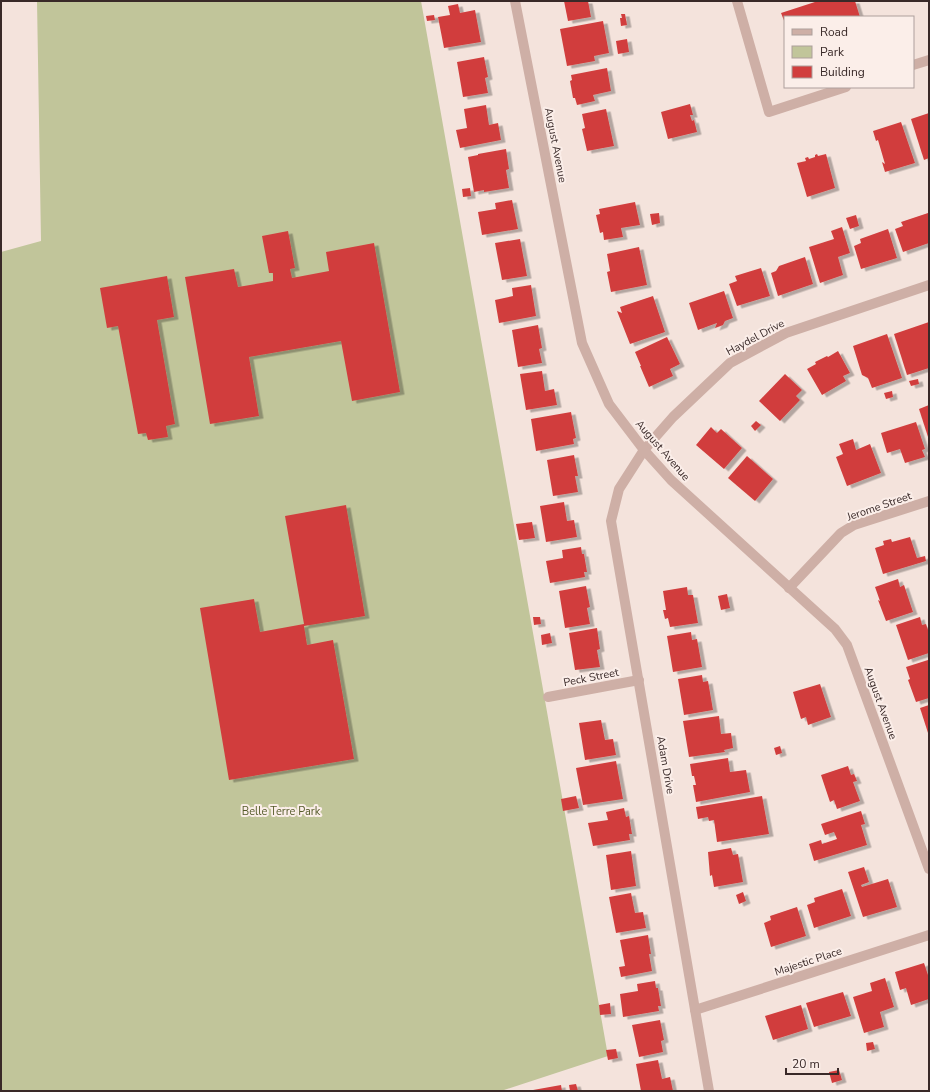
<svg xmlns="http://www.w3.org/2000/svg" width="930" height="1092" font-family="'Nunito Sans',sans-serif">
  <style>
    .green { fill: #c1c59a }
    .building { fill: #d13e3d; filter: url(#shadow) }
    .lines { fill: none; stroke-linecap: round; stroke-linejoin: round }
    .minor { stroke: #ceafa6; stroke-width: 10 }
    .tertiary { stroke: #ceafa6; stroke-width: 10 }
    .labels { text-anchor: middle; stroke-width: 4; stroke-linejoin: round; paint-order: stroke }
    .street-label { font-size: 11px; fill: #392928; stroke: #fbeee9 }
    .park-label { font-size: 11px; fill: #545a29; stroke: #fbeee9 }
  </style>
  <defs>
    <filter id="shadow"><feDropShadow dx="4.5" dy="2.5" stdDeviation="0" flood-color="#0004"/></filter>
  </defs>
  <rect width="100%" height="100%" fill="#f4e3dc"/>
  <polygon class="green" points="37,1 421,1 608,1056 501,1091 1,1091 1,252 41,241"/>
  <g class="building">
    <polygon points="564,1 588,1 591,17 568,21"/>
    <polygon points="818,1 855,1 860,17 785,17 785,23 781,13"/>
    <polygon points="458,4 460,13 475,10 481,42 444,48 438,17 450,15 448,6"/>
    <polygon points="621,14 625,14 627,25 621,26 620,18 622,18"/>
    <polygon points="434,15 435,20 427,21 426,16"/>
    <polygon points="603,21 609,53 594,56 595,61 567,66 560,29"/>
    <polygon points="627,39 629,52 618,54 616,41"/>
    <polygon points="484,57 488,77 485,78 488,93 463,97 457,62"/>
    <polygon points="607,68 611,91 593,95 595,101 577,105 575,98 573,98 570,81 572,80 571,75"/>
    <polygon points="690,104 693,115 690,115 692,121 694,120 697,132 668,139 661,112"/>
    <polygon points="486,105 489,125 498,123 501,140 460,148 456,130 467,128 464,109"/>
    <polygon points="606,109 614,146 587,151 582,129 585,128 582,114"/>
    <polygon points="929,113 929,158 924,160 911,119"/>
    <polygon points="901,122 915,163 885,172 882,162 885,164 878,140 876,141 873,131"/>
    <polygon points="506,149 509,169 506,170 509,188 484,192 484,190 474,192 468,157 478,155 478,154"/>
    <polygon points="817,154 818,156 826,154 835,188 807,197 797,163 806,161 805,158 808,157 809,159 815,157 815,155"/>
    <polygon points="470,188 471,196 463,197 462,189"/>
    <polygon points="512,200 518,229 482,235 478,212 496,209 495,203"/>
    <polygon points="635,202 640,225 621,228 623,237 604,240 603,232 600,233 596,215 600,214 599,209"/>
    <polygon points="659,213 660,223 652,225 650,214"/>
    <polygon points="928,213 929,243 903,252 895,229 903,226 901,222"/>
    <polygon points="856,215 859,226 850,229 846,218"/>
    <polygon points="842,227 850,253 838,257 843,275 820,283 809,247 834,239 831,231"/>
    <polygon points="888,229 897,258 861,269 854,246 861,243 860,239"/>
    <polygon points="288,231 295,268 290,269 292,278 329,271 326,252 374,243 400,392 352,401 341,341 249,357 259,416 210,424 185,277 234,269 238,287 273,281 273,273 269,273 262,236"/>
    <polygon points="520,239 527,276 502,280 495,243"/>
    <polygon points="639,247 647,285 611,292 607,272 610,271 607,254"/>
    <polygon points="805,257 813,284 778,296 771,273 776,271 779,266"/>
    <polygon points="761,268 770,296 737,306 729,284 737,281 735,276"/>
    <polygon points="167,276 174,317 157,320 175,424 166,426 168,437 148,440 146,433 138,434 118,326 107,328 100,288"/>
    <polygon points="531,285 536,316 499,323 495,300 513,296 512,288"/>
    <polygon points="724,291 733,318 725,321 723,325 715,328 717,323 698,330 689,303"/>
    <polygon points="653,296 665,332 630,344 617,311 622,313 620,307"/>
    <polygon points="929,322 929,368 907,375 894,334"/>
    <polygon points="538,325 542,348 539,349 542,363 518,367 512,330"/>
    <polygon points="887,334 902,378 872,388 868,378 862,375 853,346"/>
    <polygon points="667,337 680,364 670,369 673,376 649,387 640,366 641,366 635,352"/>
    <polygon points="838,351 850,373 843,376 846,381 822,395 807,369 816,364 815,362 827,356 828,357"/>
    <polygon points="542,371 545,391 554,389 557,405 526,410 520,374"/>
    <polygon points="785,374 802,390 796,396 800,400 780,421 759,401"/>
    <polygon points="918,379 919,384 911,386 909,381"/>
    <polygon points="892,391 893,397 886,399 884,393"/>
    <polygon points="929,405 929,440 919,409"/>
    <polygon points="571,412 576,438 573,439 574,444 536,451 531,419"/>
    <polygon points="756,421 761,425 755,431 751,426"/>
    <polygon points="916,422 925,449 922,450 925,457 905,463 900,449 887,453 881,433"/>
    <polygon points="711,427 717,433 721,429 742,448 724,469 696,445"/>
    <polygon points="853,439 856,450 870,444 881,473 847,486 836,457 843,454 839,444"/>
    <polygon points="574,455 578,476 575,476 578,492 553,496 547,460"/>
    <polygon points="747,456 773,479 755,501 728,478"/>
    <polygon points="564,502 567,521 574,520 577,537 546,542 540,506"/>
    <polygon points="346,505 365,616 304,626 307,645 333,640 354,759 229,780 200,608 254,599 260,632 304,624 285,516"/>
    <polygon points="532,522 535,538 519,540 516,524"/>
    <polygon points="910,537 917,558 925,556 926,561 883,574 875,548 884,545 883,541 891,539 892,542"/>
    <polygon points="581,547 582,554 584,554 587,572 584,572 585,577 550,583 546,561 563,558 562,550"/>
    <polygon points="898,579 900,587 904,585 913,612 886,621 878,600 880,601 875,587"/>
    <polygon points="586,586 590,607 587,608 590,624 565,628 559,591"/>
    <polygon points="687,587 688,595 693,595 698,623 670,627 668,618 665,619 663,610 666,610 663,591"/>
    <polygon points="727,594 730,608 721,610 718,596"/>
    <polygon points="533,617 540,617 541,624 534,625"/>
    <polygon points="920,617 922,625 926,624 929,633 929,653 908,660 896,625"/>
    <polygon points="597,628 600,649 597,650 600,667 575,670 569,633"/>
    <polygon points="691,632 692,640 697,639 702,667 673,672 667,636"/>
    <polygon points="550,633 552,643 542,645 541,635"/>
    <polygon points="928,660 929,698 916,702 908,680 910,679 906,667"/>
    <polygon points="702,675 703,682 708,681 713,710 684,715 678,679"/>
    <polygon points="820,684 831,717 808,725 806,717 801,719 793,692"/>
    <polygon points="929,705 929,736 920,708"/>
    <polygon points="719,716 721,734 731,733 733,748 724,750 725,752 689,757 683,721"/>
    <polygon points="601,720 605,740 613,739 616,755 585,760 579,723"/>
    <polygon points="780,746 782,753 776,755 774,748"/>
    <polygon points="728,758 730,772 746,770 750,792 696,802 693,785 696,785 694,776 692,776 690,764"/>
    <polygon points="616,761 623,799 583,805 576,768"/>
    <polygon points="848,766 851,775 854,774 857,781 853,782 860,801 837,809 834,800 830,802 821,775"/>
    <polygon points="576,796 579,808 563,811 561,799"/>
    <polygon points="762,796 769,834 717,842 714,820 709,821 708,817 698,819 696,807"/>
    <polygon points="624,808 626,817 629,816 632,834 629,834 630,840 593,846 588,823 608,820 606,812"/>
    <polygon points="861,811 865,824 861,825 867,845 814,861 809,844 821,840 822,844 837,839 834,832 825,835 821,824"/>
    <polygon points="731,848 733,855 738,854 743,882 714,887 712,875 710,876 708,852"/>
    <polygon points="631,851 636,886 611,890 606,855"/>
    <polygon points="864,867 869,882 861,885 862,887 888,879 897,907 863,917 848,872"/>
    <polygon points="842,889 851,916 814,928 807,905 815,902 814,898"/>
    <polygon points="743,892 746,901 739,904 736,895"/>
    <polygon points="631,893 635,913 643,912 646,928 616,933 609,897"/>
    <polygon points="797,907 806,936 771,947 764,923 771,920 770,916"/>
    <polygon points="648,935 651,954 649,954 652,971 621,977 619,967 625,966 620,940"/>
    <polygon points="924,963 929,978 929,999 911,1005 906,988 900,990 895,972"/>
    <polygon points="885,978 894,1007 880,1012 884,1027 864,1033 853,997 872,991 870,983"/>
    <polygon points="655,981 656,988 658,988 661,1006 658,1006 659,1011 623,1017 620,994 638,991 637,984"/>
    <polygon points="843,992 851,1016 814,1027 806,1003"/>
    <polygon points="610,1003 611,1014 600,1015 599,1005"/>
    <polygon points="801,1005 808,1029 773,1040 765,1016"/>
    <polygon points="660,1020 664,1040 661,1041 663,1052 639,1057 632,1025"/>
    <polygon points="873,1042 875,1049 867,1051 866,1043"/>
    <polygon points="616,1049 618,1058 608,1060 606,1050"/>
    <polygon points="658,1060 662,1079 670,1077 673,1091 641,1091 636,1064"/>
    <polygon points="839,1070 842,1080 832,1083 829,1072"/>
    <polygon points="576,1084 578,1091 570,1091 569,1085"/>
    <polygon points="561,1085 562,1091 533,1091 533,1090"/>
  </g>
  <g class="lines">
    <g class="minor">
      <polyline points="737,1 769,112 846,87"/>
      <polyline points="913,65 929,60"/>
      <polyline points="789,588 841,533 854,525 929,501"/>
      <polyline points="548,697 639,680"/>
      <polyline points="695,1010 929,935"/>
      <polyline points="709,1091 611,521 619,489 644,450 673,417 730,363 786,333 929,285"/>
    </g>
    <polyline class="tertiary" points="515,1 582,343 609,404 644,450 671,480 835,629 847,645 929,869"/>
  </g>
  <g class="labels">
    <g class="street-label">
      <text transform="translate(556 145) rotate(79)" y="4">August Avenue</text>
      <text transform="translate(755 337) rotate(-28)" y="4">Haydel Drive</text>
      <text transform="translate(663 450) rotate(49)" y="4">August Avenue</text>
      <text transform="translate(879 506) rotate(-19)" y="4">Jerome Street</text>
      <text transform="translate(591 677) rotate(-11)" y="4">Peck Street</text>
      <text transform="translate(881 703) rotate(70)" y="4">August Avenue</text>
      <text transform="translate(666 765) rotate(80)" y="4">Adam Drive</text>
      <text transform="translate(808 961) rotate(-18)" y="4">Majestic Place</text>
    </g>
    <g class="park-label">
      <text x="281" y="815">Belle Terre Park</text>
    </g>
  </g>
  <rect width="930" height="1092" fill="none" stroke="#392928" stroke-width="4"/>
  <rect x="784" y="16" width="130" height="72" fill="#fbeee9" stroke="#ad9f9c"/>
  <rect x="792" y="29" width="20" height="6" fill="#ceafa6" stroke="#ad9f9c"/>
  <text x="820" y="36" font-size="12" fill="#392928">Road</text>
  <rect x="792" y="46" width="20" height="12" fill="#c1c59a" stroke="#ad9f9c"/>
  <text x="820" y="56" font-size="12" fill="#392928">Park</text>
  <rect x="792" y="66" width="20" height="12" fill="#d13e3d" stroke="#ad9f9c"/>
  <text x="820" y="76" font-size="12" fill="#392928">Building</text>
  <path d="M786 1068v6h52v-6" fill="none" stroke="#392928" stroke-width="2"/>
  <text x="792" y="1068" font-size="12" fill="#392928" stroke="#fbeee9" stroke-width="3" paint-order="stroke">20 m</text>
</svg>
